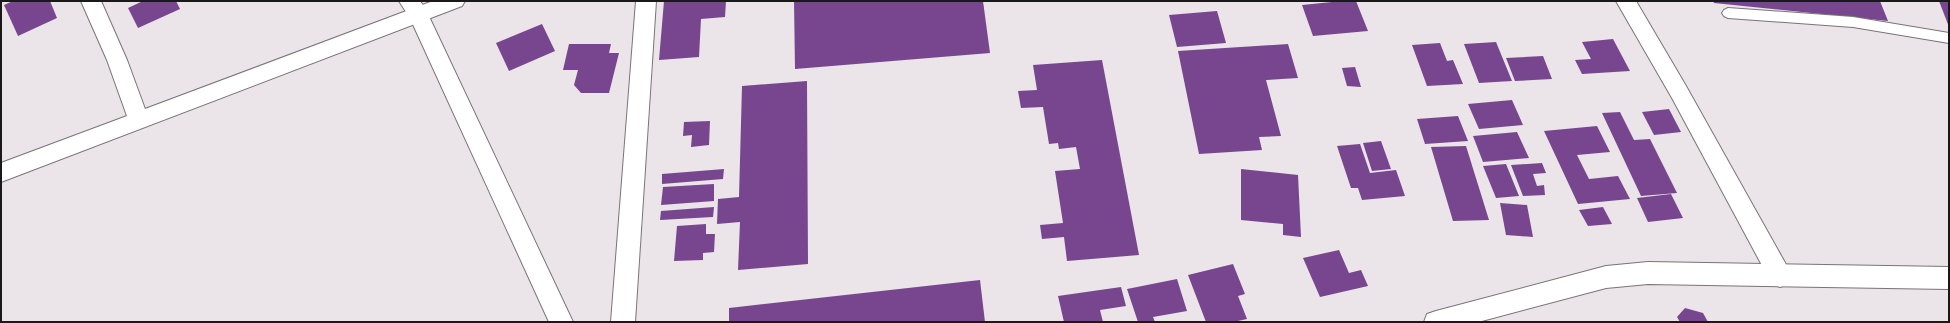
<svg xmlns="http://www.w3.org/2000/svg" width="1950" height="323" font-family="Ubuntu,sans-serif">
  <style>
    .building { fill: #77468f }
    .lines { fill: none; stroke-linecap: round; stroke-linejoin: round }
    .lane-casing { stroke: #797477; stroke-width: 2 }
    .street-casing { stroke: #797477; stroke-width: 2 }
    .secondary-casing { stroke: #797477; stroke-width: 2 }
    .lane { fill: #fff; fill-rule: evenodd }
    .street { fill: #fff; fill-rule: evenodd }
    .secondary { fill: #fff; fill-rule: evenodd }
  </style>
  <rect width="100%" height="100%" fill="#ebe4e8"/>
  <g class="building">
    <polygon points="13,1 50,1 57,18 18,36 4,5"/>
    <polygon points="143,1 176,1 180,9 138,28 128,8"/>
    <polygon points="664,1 726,1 725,17 701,19 699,57 659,60"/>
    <polygon points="794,1 983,1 990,53 795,69"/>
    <polygon points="1342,1 1356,1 1368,31 1313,36 1302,5"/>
    <polygon points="1713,1 1880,1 1888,21 1714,3"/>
    <polygon points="1939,1 1949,1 1949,27"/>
    <polygon points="1217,11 1226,43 1177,47 1169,15"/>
    <polygon points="542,24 555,51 509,71 496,43"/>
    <polygon points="1613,39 1630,71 1582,74 1575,60 1591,59 1582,42"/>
    <polygon points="1496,42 1512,81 1479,83 1464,44"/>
    <polygon points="1440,43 1447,61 1453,60 1463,84 1427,86 1412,45"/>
    <polygon points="569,44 611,44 609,53 619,53 609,93 581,93 574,85 578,70 563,70"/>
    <polygon points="1288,44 1298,78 1266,80 1281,136 1259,137 1262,150 1199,154 1178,51"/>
    <polygon points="1543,56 1552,79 1515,81 1506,58"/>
    <polygon points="1102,60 1139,255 1067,261 1064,237 1042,239 1040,225 1063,223 1055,171 1080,169 1076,147 1059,149 1058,143 1049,144 1043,107 1021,108 1018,91 1037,90 1033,65"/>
    <polygon points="1355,67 1361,87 1347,86 1342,68"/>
    <polygon points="807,81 808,264 738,270 740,222 717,224 718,199 739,197 742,86"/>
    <polygon points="1512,100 1523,125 1479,129 1468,104"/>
    <polygon points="1669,109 1681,132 1654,135 1642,112"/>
    <polygon points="1620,112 1634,140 1650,139 1677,193 1641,196 1602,113"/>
    <polygon points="1458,116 1468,141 1425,144 1417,119"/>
    <polygon points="710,121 709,145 691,147 692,135 683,136 684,122"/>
    <polygon points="1597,126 1610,152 1577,155 1589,179 1618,176 1630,199 1578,204 1544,131"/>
    <polygon points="1517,132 1529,158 1483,162 1473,136"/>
    <polygon points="1381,141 1391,169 1372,171 1363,143"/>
    <polygon points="1360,144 1370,173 1396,170 1405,196 1362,200 1358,188 1351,188 1337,146"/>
    <polygon points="1466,146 1489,220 1453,221 1431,147"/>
    <polygon points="1542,163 1546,173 1533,174 1537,186 1544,185 1545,195 1523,196 1511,165"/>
    <polygon points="1506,164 1519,196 1496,198 1483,166"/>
    <polygon points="724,169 723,179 662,184 662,174"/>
    <polygon points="1241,169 1298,175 1301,237 1283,235 1283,224 1241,220"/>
    <polygon points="714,184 714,201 661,205 663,187"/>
    <polygon points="1671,194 1683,218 1648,222 1637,198"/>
    <polygon points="1500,203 1527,205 1533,237 1506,235"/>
    <polygon points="714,207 713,217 660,220 661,211"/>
    <polygon points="1603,207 1612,224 1588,226 1579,210"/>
    <polygon points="706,224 706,234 715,234 714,252 703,253 703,260 674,261 677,226"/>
    <polygon points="1339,250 1349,273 1361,270 1368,286 1320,297 1303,258"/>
    <polygon points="1233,264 1245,294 1238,296 1247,319 1233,322 1206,322 1188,275"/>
    <polygon points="1177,279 1187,311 1153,317 1155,322 1138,322 1127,289"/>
    <polygon points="980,280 985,322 729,322 729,308"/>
    <polygon points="1121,287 1126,306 1100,310 1103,322 1064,322 1058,296"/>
    <polygon points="1685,308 1703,313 1708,322 1680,322 1677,317"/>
  </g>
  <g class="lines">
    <defs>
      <polygon id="lane" points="1728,8 1853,17 1949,33 1949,43 1853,27 1728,18 1724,16 1722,13 1724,10"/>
      <g id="street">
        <polygon points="81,1 101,1 127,60 145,109 433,1 465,1 462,6 1,182 1,163 127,116 107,60"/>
        <polygon points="636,1 656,1 635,322 611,322"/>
        <polygon points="1616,1 1636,1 1686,86 1788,268 1792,276 1788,284 1780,287 1772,284 1672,98"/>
      </g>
      <g id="secondary">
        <polygon points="399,1 420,1 425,8 573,322 549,322 410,18"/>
        <polygon points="1648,262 1949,267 1949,289 1648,284 1606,288 1478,322 1424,322 1427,314 1436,311 1606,266"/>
      </g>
    </defs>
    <use href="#lane" class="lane-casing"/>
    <use href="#street" class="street-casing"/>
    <use href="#secondary" class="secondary-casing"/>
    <use href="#lane" class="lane"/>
    <use href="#street" class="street"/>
    <use href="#secondary" class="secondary"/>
  </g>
  <rect width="1950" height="323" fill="none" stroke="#1a1819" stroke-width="4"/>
</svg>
